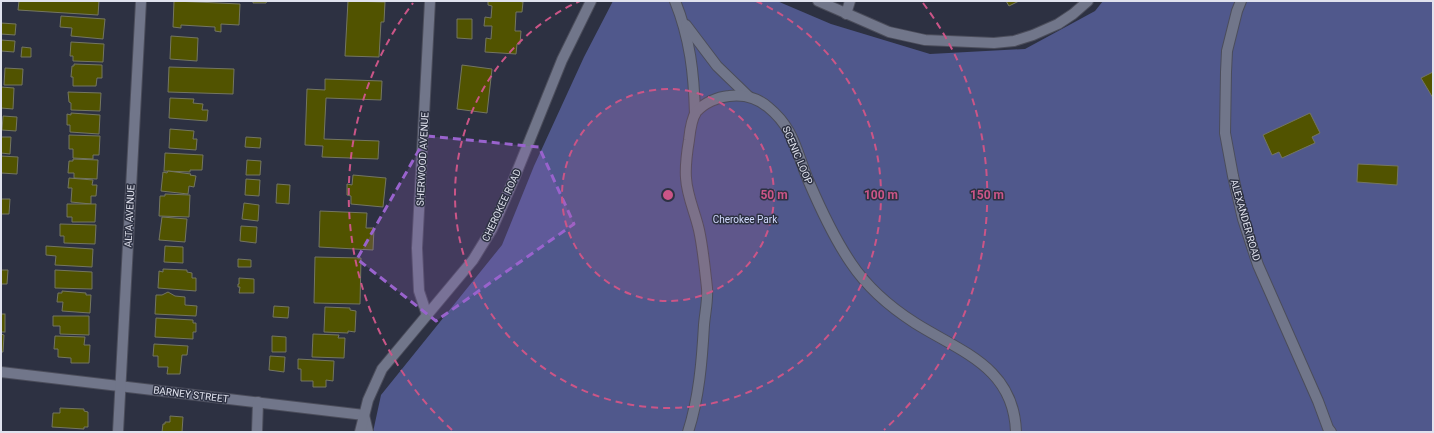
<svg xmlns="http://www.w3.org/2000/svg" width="1434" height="433" font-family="Roboto,sans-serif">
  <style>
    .green { fill: #50588c }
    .building { fill: #515300; stroke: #747661 }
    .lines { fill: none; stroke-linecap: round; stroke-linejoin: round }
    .street-casing { stroke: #4b4d5b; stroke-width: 12 }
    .street { stroke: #71768a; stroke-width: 10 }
    .marked { fill: #9963cd; fill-opacity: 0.2; stroke: #9963cd; stroke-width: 3; stroke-dasharray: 8 5; stroke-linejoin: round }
    .ring { fill: none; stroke: #cb5587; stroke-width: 2; stroke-dasharray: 7 5 }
    .labels { text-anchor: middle; stroke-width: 3; stroke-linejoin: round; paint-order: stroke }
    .street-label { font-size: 10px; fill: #e0e2ee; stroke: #2d3142 }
    .park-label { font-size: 10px; fill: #d1d9fd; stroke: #2d3142 }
    .centre { fill: #cb5587; stroke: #2d3142; stroke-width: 2 }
    .ring-label { font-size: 12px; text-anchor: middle; font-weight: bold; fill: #cb5587; stroke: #2d3142; stroke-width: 3; stroke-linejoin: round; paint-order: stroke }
  </style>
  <rect width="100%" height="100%" fill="#2d3142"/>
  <polygon class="green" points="613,1 777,1 831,24 930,54 1025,49 1095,11 1103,1 1433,1 1433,432 373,432 381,395 502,245 534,166 584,57"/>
  <g class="building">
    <polygon points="19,1 99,1 98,15 18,10"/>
    <polygon points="174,1 240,4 239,25 221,24 221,32 215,31 215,27 181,25 181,28 173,27"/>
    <polygon points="253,1 267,1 266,3 253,3"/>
    <polygon points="348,1 385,2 384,22 381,22 379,57 345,56"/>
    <polygon points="488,1 518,1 523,2 522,12 516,12 515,31 521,31 520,44 517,44 516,54 485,52 486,38 491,39 492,26 484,26 485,17 491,18 492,6 488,5"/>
    <polygon points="1006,1 1019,1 1009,6"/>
    <polygon points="61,16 105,19 103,39 71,36 72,28 60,27"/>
    <polygon points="457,19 472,19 472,39 457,38"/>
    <polygon points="1,23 16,24 15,35 1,34"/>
    <polygon points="171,36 198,38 197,61 170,59"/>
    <polygon points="1,40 15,41 14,52 1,51"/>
    <polygon points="71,42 104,44 103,62 73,61 73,56 70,56"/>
    <polygon points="22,47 31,48 31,57 21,57"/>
    <polygon points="74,64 102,65 102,78 97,78 96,86 73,86 73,77 71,77 72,66 74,66"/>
    <polygon points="462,65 492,69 487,113 457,109"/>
    <polygon points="169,67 234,69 233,94 168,92"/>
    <polygon points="5,68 23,69 22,85 4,85"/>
    <polygon points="1433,72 1433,98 1421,78"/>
    <polygon points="325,79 382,81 381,100 326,98 324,139 379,141 378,159 322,157 323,146 305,145 307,89 325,90"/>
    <polygon points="1,87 14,88 13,109 1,108"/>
    <polygon points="68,92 101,93 100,111 71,110 71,103 69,102"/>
    <polygon points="170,98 194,99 193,103 203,104 202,110 208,110 207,121 169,118"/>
    <polygon points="71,113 100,115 99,134 70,132 70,125 67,125 67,114 71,115"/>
    <polygon points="1310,113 1320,133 1312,137 1315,143 1282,158 1279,152 1272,155 1263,135"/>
    <polygon points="3,116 17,117 16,131 2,130"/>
    <polygon points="170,129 194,131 193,139 197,139 196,150 169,148"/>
    <polygon points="69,135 100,136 99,155 93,155 93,159 73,158 73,149 69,149"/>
    <polygon points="1,137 11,137 10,154 1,153"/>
    <polygon points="246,137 261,138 260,148 245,147"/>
    <polygon points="165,153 203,155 202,170 190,170 190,172 164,171"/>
    <polygon points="1,156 18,157 17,174 1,173"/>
    <polygon points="73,159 98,160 97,179 74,178 74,173 68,173 69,161 73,161"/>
    <polygon points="247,160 261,161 260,175 246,175"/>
    <polygon points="1358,164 1398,166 1397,185 1357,182"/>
    <polygon points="168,171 191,174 190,175 196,176 194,187 189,186 188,194 161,191 163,172 167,173"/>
    <polygon points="353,175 386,178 383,207 351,204 351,196 347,195 347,184 352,185"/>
    <polygon points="69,178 93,180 92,185 97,185 96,196 91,196 91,204 71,202 72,188 68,188"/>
    <polygon points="246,179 260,180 259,196 245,195"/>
    <polygon points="277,184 290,185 289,204 276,203"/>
    <polygon points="165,194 190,195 189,217 159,216 160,196 165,196"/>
    <polygon points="1,199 10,199 9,214 1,214"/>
    <polygon points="244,203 259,205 258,221 242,219"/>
    <polygon points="67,204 96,204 95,222 72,222 72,217 67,217"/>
    <polygon points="320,211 367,213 366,228 374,228 373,250 319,247"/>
    <polygon points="162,217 187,219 185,242 159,240"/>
    <polygon points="60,224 96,225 95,244 64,243 64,236 60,236"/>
    <polygon points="241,226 257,227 256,243 240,241"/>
    <polygon points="46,246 93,249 92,267 55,265 56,256 46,255"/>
    <polygon points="165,246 183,247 183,263 164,262"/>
    <polygon points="315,257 361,258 360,304 314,303"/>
    <polygon points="238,259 251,260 251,267 238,267"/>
    <polygon points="163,269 187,270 187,272 192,273 192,278 196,278 196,291 158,288 159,271 163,272"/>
    <polygon points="1,270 8,270 7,284 1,284"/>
    <polygon points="55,270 92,272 92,289 55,288"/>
    <polygon points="239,278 254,279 254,293 239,293 240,287 238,287 238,284 239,284"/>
    <polygon points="62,291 86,293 86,295 91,295 90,313 62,311 63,302 57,302 58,293 62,293"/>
    <polygon points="168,292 175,296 185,297 185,305 197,306 196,316 155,314 156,295 162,295"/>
    <polygon points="274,306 289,307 288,318 273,317"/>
    <polygon points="325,307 350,308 350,310 356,311 355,332 348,331 348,333 324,332"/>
    <rect x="1" y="314" width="4" height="18"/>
    <polygon points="53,316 89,316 89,335 60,334 60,326 53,326"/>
    <polygon points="156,318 193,320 193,323 196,323 196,332 193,332 193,339 155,337"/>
    <polygon points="1,334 4,335 3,352 1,352"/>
    <polygon points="313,334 339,335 338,338 345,338 344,358 312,357"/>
    <polygon points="55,336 85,337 84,345 90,345 89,363 71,363 71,358 58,357 58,349 54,349"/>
    <polygon points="272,336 286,337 286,352 272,352"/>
    <polygon points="154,344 188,346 187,355 182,355 180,374 167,374 168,367 158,367 158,356 153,356"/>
    <polygon points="270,356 285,357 284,372 269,370"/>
    <polygon points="298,359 334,361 333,381 326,380 326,387 313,387 313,381 301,381 301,369 298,369"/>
    <polygon points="60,408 84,409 84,411 88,412 88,427 84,427 84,429 52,427 53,413 60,413"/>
    <polygon points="170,416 183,417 182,432 162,432 163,424 165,424 165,422 170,422"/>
  </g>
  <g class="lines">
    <defs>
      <g id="street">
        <path d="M 675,1 C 690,38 694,74 695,114"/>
        <polyline points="818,1 889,32 925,40 994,43 1014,41 1033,35 1058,24 1073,14 1088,1"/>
        <polyline points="1241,1 1237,11 1227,51 1226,72 1225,133 1233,176 1243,219 1258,265 1318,401 1328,428 1331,432"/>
        <polyline points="846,14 850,1"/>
        <polyline points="686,25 717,66 748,96"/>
        <polyline points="427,315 419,291 417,248 430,1"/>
        <polyline points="1,372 364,415 368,432"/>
        <polyline points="118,432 141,1"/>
        <polyline points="257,432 258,402"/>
        <polyline points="360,432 368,400 382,369 473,260 492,229 514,179 562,60 591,1"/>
        <path d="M 688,432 C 699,398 702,361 704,325 C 705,313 708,300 707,288 C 705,270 703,248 699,230 C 695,212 687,196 686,178 C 685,165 687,152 689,140 C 690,131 691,120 696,112 C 704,103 717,97 729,96 C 744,94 756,97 768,107 C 795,129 796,152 809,182 C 821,210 834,238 851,263 C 867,287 890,307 915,323 C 961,352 1014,367 1016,432"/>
      </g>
    </defs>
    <use href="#street" class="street-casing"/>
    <use href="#street" class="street"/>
  </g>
  <path class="marked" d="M 427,136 L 539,147 L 574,224 L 436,321 L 357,259 Z"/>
  <circle cx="668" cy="195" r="106" fill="#cb5587" fill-opacity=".12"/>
  <g class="ring">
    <circle cx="668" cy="195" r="106"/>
    <path d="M756 1A213 213 0 1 1 580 1"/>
    <path d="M452 430A319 319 0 0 1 413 3M923 3A319 319 0 0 1 884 430"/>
  </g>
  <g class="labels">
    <g class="street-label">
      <text transform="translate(798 155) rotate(67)" y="4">SCENIC LOOP</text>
      <text transform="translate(422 159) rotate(-87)" y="4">SHERWOOD AVENUE</text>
      <text transform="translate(501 205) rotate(-65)" y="4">CHEROKEE ROAD</text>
      <text transform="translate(129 216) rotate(-87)" y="4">ALTA AVENUE</text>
      <text transform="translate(1246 220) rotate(74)" y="4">ALEXANDER ROAD</text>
      <text transform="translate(191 394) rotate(7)" y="4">BARNEY STREET</text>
    </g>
    <g class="park-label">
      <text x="745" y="223">Cherokee Park</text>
    </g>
  </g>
  <circle cx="668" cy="195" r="6" class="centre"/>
  <g class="ring-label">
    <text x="774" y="199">50 m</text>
    <text x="881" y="199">100 m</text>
    <text x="987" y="199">150 m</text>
  </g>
  <rect width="1434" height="433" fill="none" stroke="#e0e2ee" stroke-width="4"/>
</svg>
